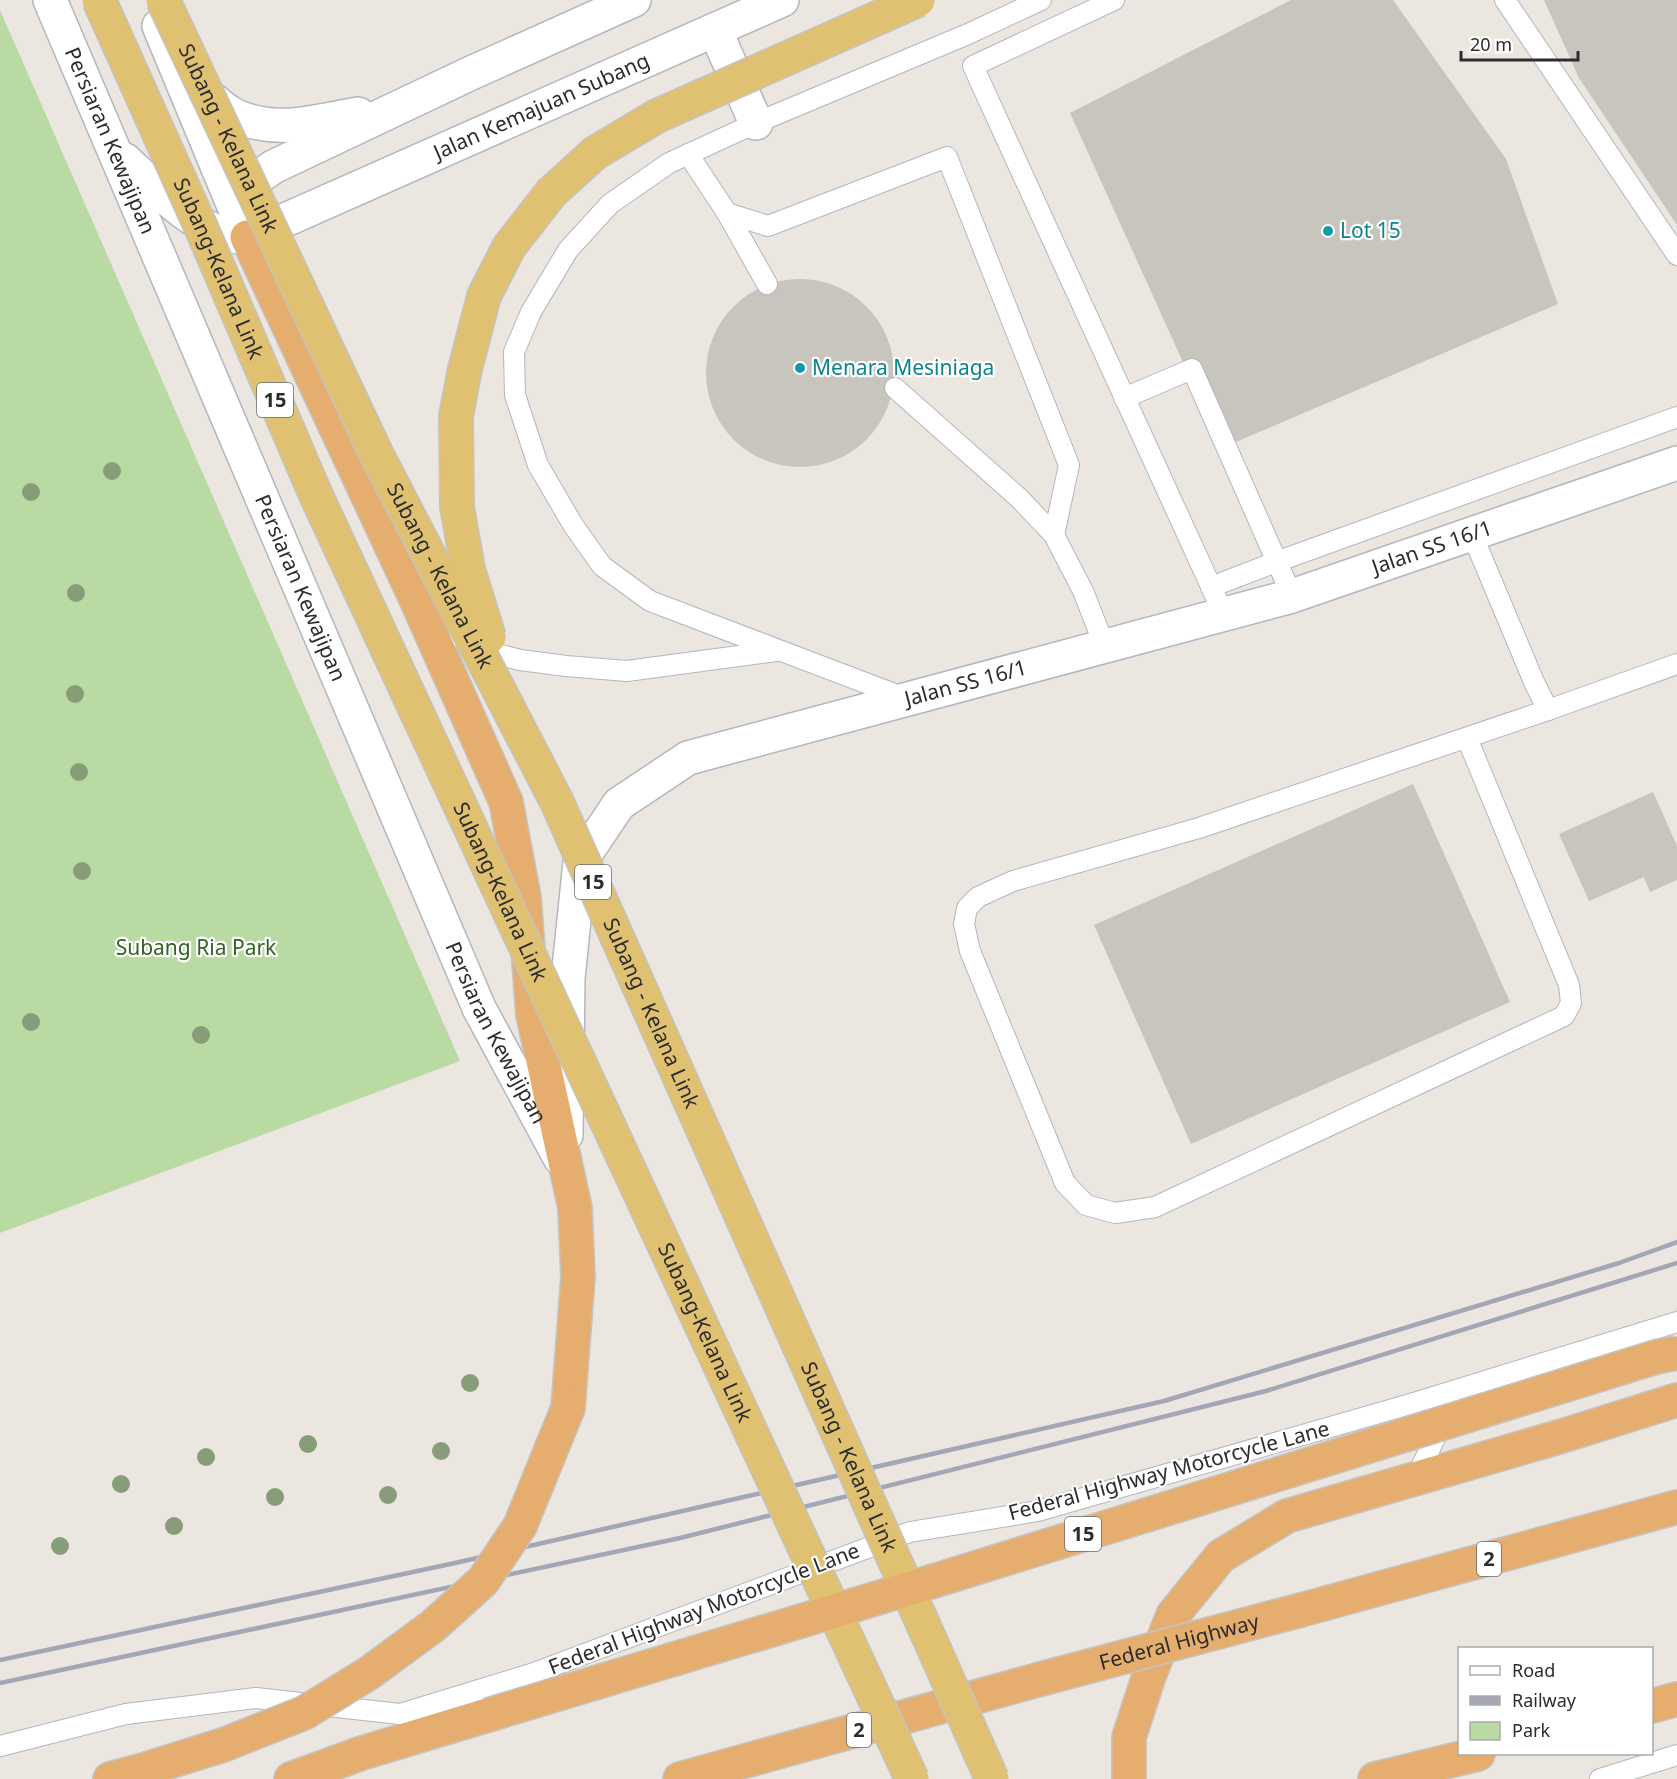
<svg xmlns="http://www.w3.org/2000/svg" width="1677" height="1779" font-family="'Noto Sans',sans-serif">
  <style>
    .green { fill: #b9dba3 }
    .building { fill: #c8c4be }
    .lines { fill: none; stroke-linecap: round; stroke-linejoin: round }
    .service-casing { stroke: #b3b6be; stroke-width: 22 }
    .tertiary-casing { stroke: #b3b6be; stroke-width: 36 }
    .secondary-casing { stroke: #b3b6be; stroke-width: 36 }
    .trunk-casing { stroke: #c4c4c4; stroke-width: 36 }
    .service { stroke: #fff; stroke-width: 20 }
    .tertiary { stroke: #fff; stroke-width: 33 }
    .secondary { stroke: #fff; stroke-width: 33 }
    .trunk { stroke: #e6ae6e; stroke-width: 33 }
    .rail { stroke: #a3a6b4; stroke-width: 4.5 }
    .primary-bridge-casing { stroke: #c4c4c4; stroke-width: 36; stroke-linecap: butt }
    .trunk-bridge-casing { stroke: #c4c4c4; stroke-width: 36; stroke-linecap: butt }
    .primary-bridge { stroke: #e0c071; stroke-width: 33 }
    .trunk-bridge { stroke: #e6ae6e; stroke-width: 33 }
    .tree { fill: #879d79 }
    .culture-dot { fill: #0f9aa8; stroke: #fff; stroke-width: 2 }
    .labels { text-anchor: middle; stroke-width: 4.5; stroke-linejoin: round; paint-order: stroke }
    .shield { fill: #fff; stroke: #6b6b6b; stroke-width: 1.5 }
    .shield-label { font-size: 20px; font-weight: bold; fill: #2c2c2c }
    .street-label { font-size: 21px; fill: #2c2c2c; stroke: #fff }
    .culture-label { font-size: 21px; fill: #0d838f; stroke: #fff; text-anchor: start }
    .park-label { font-size: 21px; fill: #346124; stroke: #fff }
  </style>
  <rect width="100%" height="100%" fill="#ece6e0"/>
  <polygon class="green" points="0,10 460,1061 0,1233"/>
  <g class="building">
    <polygon points="1291,0 1393,0 1506,159 1558,304 1222,448 1070,113"/>
    <polygon points="1544,0 1677,0 1677,225 1579,78"/>
    <circle cx="800" cy="373" r="94"/>
    <polygon points="1413,784 1510,1002 1191,1144 1094,925"/>
    <polygon points="1653,792 1677,846 1677,880 1650,892 1644,877 1589,901 1559,834"/>
  </g>
  <g class="lines">
    <defs>
      <g id="service">
        <polyline points="1114,0 973,66 1224,615"/>
        <polyline points="1505,0 1677,255"/>
        <polyline points="688,154 727,213 767,284"/>
        <polyline points="727,213 768,226 947,157 1069,465 1054,535"/>
        <polyline points="895,388 1019,498 1054,535 1083,591 1105,647"/>
        <polyline points="1124,398 1192,369 1292,596"/>
        <polyline points="1211,587 1276,562 1677,417"/>
        <polyline points="429,612 442,628 486,651 520,660 566,666 627,671 776,651"/>
        <polyline points="905,698 650,601 602,566 573,525 538,465 515,395 514,352 531,312 568,250 610,204 669,163 756,123 968,34 1041,0"/>
        <polyline points="1548,710 1677,664"/>
        <polyline points="1467,738 1569,985 1571,1003 1564,1016 1155,1207 1115,1213 1086,1205 1065,1183 970,951 964,924 967,908 978,897 1013,881 1199,828 1548,710 1534,682 1472,534"/>
        <polyline points="1416,1478 1443,1421"/>
        <polyline points="0,1746 126,1714 256,1698 400,1714 531,1674 910,1532 1038,1511 1407,1405 1677,1322"/>
        <polyline points="1600,1779 1677,1755"/>
      </g>
      <g id="tertiary">
        <path id="s1" d="M 566,1135 L 568,978 L 580,862 L 619,804 L 688,758 L 1292,596 L 1677,463"/>
      </g>
      <g id="secondary">
        <path id="s2" d="M 50,0 L 479,1008 L 560,1158"/>
        <polyline points="159,26 245,233"/>
        <polyline points="715,30 756,123"/>
        <path d="M 200,89 C 211,97 222,109 234,115 C 275,135 316,121 358,114"/>
        <path id="s3" d="M 125,160 C 152,185 192,227 228,235 C 234,237 241,237 247,237 L 782,0"/>
        <polyline points="247,213 256,179 273,167 469,74 634,0"/>
      </g>
      <g id="trunk">
        <polyline points="247,237 415,597 506,802 524,897 533,1015 575,1208 578,1277 568,1408"/>
        <polyline points="1301,1610 1677,1507"/>
        <polyline points="1652,1706 1677,1699"/>
        <polyline points="110,1779 140,1771"/>
        <polyline points="291,1779 362,1753 488,1715"/>
        <polyline points="680,1779 1037,1680"/>
        <polyline points="1129,1779 1129,1737 1149,1676 1173,1615 1221,1556 1287,1516 1562,1436 1677,1400"/>
        <polyline points="1375,1779 1478,1754"/>
      </g>
    </defs>
    <use href="#service" class="service-casing"/>
    <use href="#tertiary" class="tertiary-casing"/>
    <use href="#secondary" class="secondary-casing"/>
    <use href="#trunk" class="trunk-casing"/>
    <use href="#service" class="service"/>
    <use href="#tertiary" class="tertiary"/>
    <use href="#secondary" class="secondary"/>
    <use href="#trunk" class="trunk"/>
    <g class="rail">
      <polyline points="0,1660 455,1563 1164,1401 1619,1263 1677,1242"/>
      <polyline points="0,1683 680,1538 1266,1391 1677,1263"/>
    </g>
    <defs>
      <g id="primary-bridge">
        <path id="s4" d="M 99,0 L 204,234 L 315,493 L 912,1779"/>
        <path id="s5" d="M 163,0 L 376,453 L 557,802 L 992,1779"/>
        <polyline points="489,637 468,569 457,507 456,416 465,369 484,296 509,247 551,193 595,153 657,116 918,0"/>
      </g>
      <g id="trunk-bridge">
        <path id="s6" d="M 1037,1680 L 1301,1610"/>
        <polyline points="488,1715 924,1584 1656,1357 1677,1353"/>
        <polyline points="140,1771 223,1745 304,1713 369,1673 433,1626 483,1581 520,1526 568,1408"/>
      </g>
    </defs>
    <use href="#primary-bridge" class="primary-bridge-casing"/>
    <use href="#trunk-bridge" class="trunk-bridge-casing"/>
    <use href="#primary-bridge" class="primary-bridge"/>
    <use href="#trunk-bridge" class="trunk-bridge"/>
  </g>
  <g class="tree">
    <circle cx="112" cy="471" r="9"/>
    <circle cx="31" cy="492" r="9"/>
    <circle cx="76" cy="593" r="9"/>
    <circle cx="75" cy="694" r="9"/>
    <circle cx="79" cy="772" r="9"/>
    <circle cx="82" cy="871" r="9"/>
    <circle cx="31" cy="1022" r="9"/>
    <circle cx="201" cy="1035" r="9"/>
    <circle cx="470" cy="1383" r="9"/>
    <circle cx="308" cy="1444" r="9"/>
    <circle cx="441" cy="1451" r="9"/>
    <circle cx="206" cy="1457" r="9"/>
    <circle cx="121" cy="1484" r="9"/>
    <circle cx="388" cy="1495" r="9"/>
    <circle cx="275" cy="1497" r="9"/>
    <circle cx="174" cy="1526" r="9"/>
    <circle cx="60" cy="1546" r="9"/>
  </g>
  <g class="culture-dot">
    <circle cx="1328" cy="231" r="6"/>
    <circle cx="800" cy="368" r="6"/>
  </g>
  <g class="labels">
    <g class="shield">
      <rect x="257" y="383" width="36" height="34" rx="4.5"/>
      <rect x="575" y="865" width="36" height="34" rx="4.5"/>
      <rect x="1065" y="1517" width="36" height="34" rx="4.5"/>
      <rect x="1477" y="1542" width="24" height="34" rx="4.5"/>
      <rect x="847" y="1713" width="24" height="34" rx="4.5"/>
    </g>
    <g class="shield-label">
      <text x="275" y="407">15</text>
      <text x="593" y="889">15</text>
      <text x="1083" y="1541">15</text>
      <text x="1489" y="1566">2</text>
      <text x="859" y="1737">2</text>
    </g>
    <g class="street-label">
      <text dy="7" stroke="none"><textPath href="#s3" startOffset="470">Jalan Kemajuan Subang</textPath></text>
      <text dy="7" stroke="none"><textPath href="#s5" startOffset="153">Subang - Kelana Link</textPath></text>
      <text dy="7" stroke="none"><textPath href="#s2" startOffset="153">Persiaran Kewajipan</textPath></text>
      <text dy="7" stroke="none"><textPath href="#s4" startOffset="294">Subang-Kelana Link</textPath></text>
      <text dy="7" stroke="none"><textPath href="#s1" startOffset="1200">Jalan SS 16/1</textPath></text>
      <text dy="7" stroke="none"><textPath href="#s5" startOffset="639">Subang - Kelana Link</textPath></text>
      <text dy="7" stroke="none"><textPath href="#s2" startOffset="639">Persiaran Kewajipan</textPath></text>
      <text dy="7" stroke="none"><textPath href="#s1" startOffset="714">Jalan SS 16/1</textPath></text>
      <text dy="7" stroke="none"><textPath href="#s4" startOffset="978">Subang-Kelana Link</textPath></text>
      <text dy="7" stroke="none"><textPath href="#s5" startOffset="1125">Subang - Kelana Link</textPath></text>
      <text dy="7" stroke="none"><textPath href="#s2" startOffset="1125">Persiaran Kewajipan</textPath></text>
      <text dy="7" stroke="none"><textPath href="#s4" startOffset="1464">Subang-Kelana Link</textPath></text>
      <text dy="7" stroke="none"><textPath href="#s5" startOffset="1611">Subang - Kelana Link</textPath></text>
      <text transform="translate(1169 1471) rotate(-15)" y="7">Federal Highway Motorcycle Lane</text>
      <text transform="translate(704 1609) rotate(-21)" y="7">Federal Highway Motorcycle Lane</text>
      <text dy="7" stroke="none"><textPath href="#s6" startOffset="147">Federal Highway</textPath></text>
    </g>
    <g class="culture-label">
      <text x="1340" y="238">Lot 15</text>
      <text x="812" y="375">Menara Mesiniaga</text>
    </g>
    <g class="park-label">
      <text x="196" y="955">Subang Ria Park</text>
    </g>
  </g>
  <rect x="1458" y="1647" width="195" height="108" fill="#ffffff" stroke="#ababab" stroke-width="1.5"/>
  <rect x="1470" y="1666" width="30" height="9" fill="#ffffff" stroke="#ababab" stroke-width="1.5"/>
  <text x="1512" y="1677" font-size="18" fill="#2c2c2c">Road</text>
  <rect x="1470" y="1696" width="30" height="9" fill="#a3a6b4" stroke="#ababab" stroke-width="1.5"/>
  <text x="1512" y="1707" font-size="18" fill="#2c2c2c">Railway</text>
  <rect x="1470" y="1722" width="30" height="18" fill="#b9dba3" stroke="#ababab" stroke-width="1.5"/>
  <text x="1512" y="1737" font-size="18" fill="#2c2c2c">Park</text>
  <path d="M1461 51v9h117v-9" fill="none" stroke="#2c2c2c" stroke-width="3"/>
  <text x="1470" y="51" font-size="18" fill="#2c2c2c" stroke="#ffffff" stroke-width="4.5" paint-order="stroke">20 m</text>
</svg>
